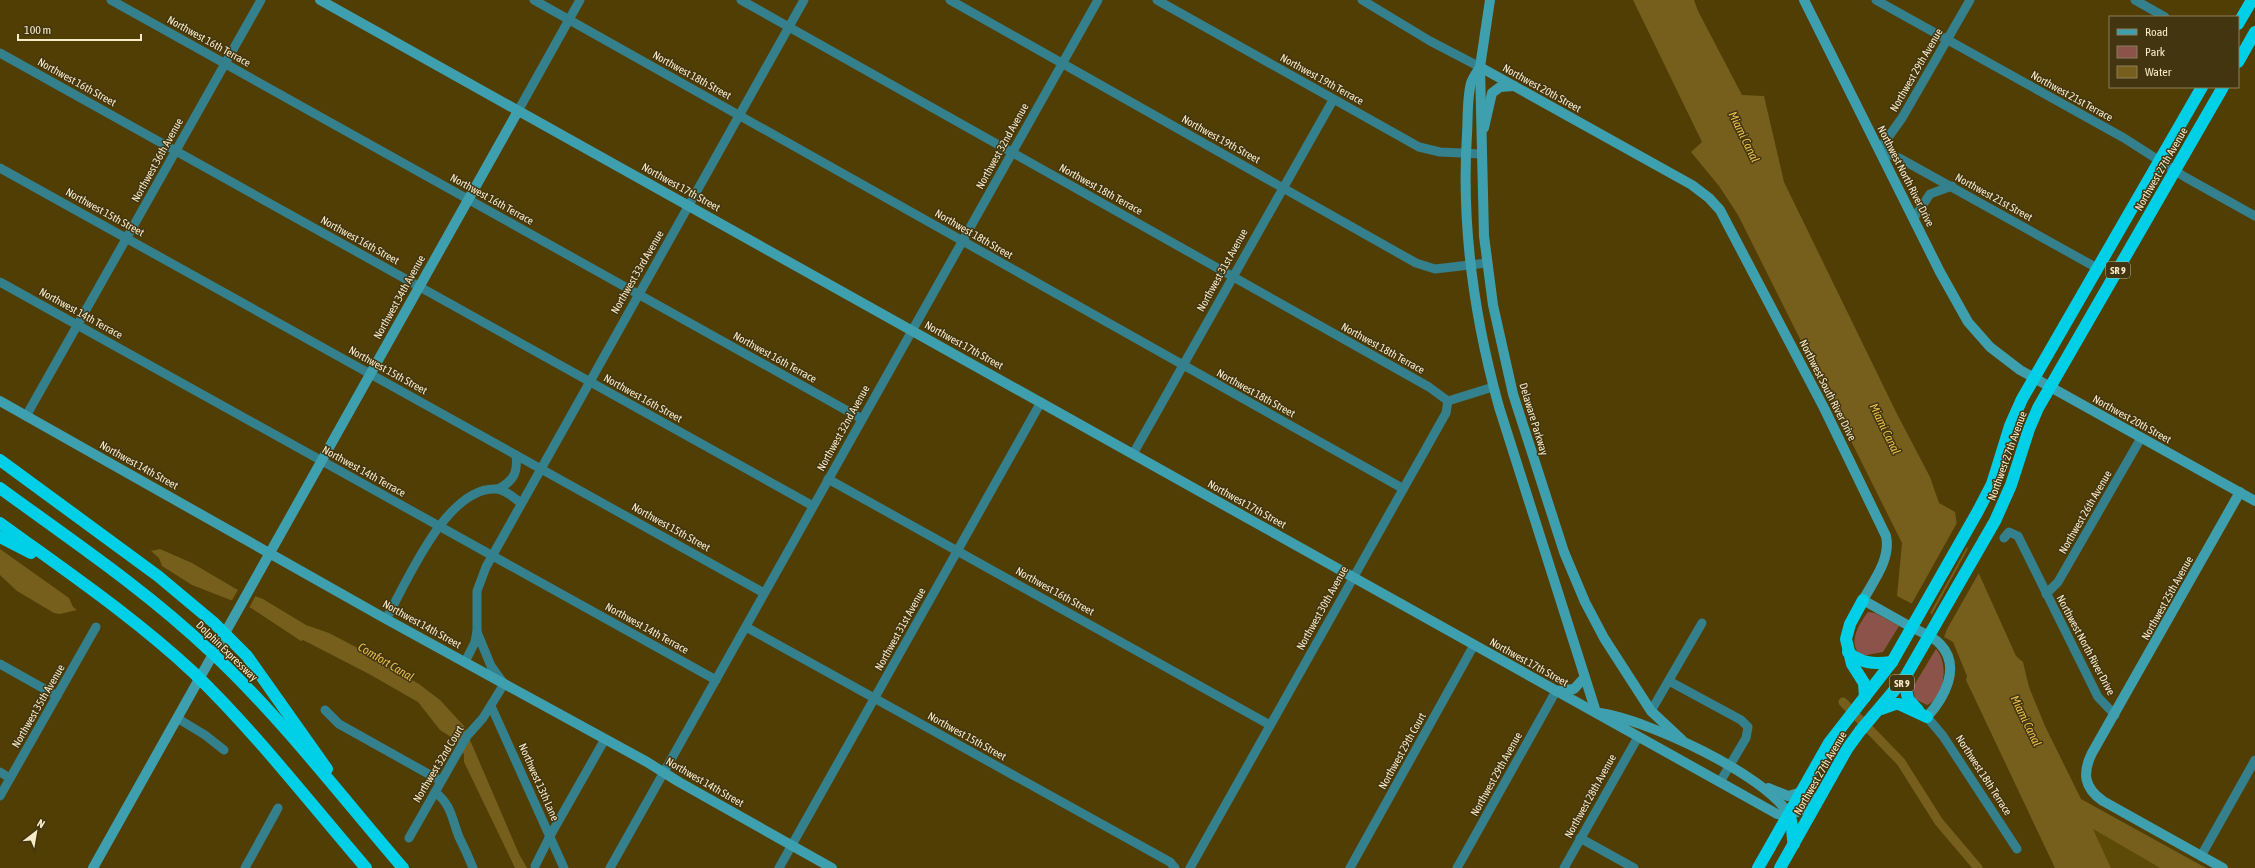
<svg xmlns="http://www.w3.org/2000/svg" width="2255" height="868" font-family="'Asap Condensed',sans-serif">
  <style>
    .built { fill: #5e4a08 }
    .green { fill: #8c534b }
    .water { fill: #765e1d }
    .pier { fill: #513e04 }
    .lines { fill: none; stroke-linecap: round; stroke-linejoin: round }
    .canal { stroke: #765e1d; stroke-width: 9 }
    .street { stroke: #34808c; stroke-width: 9 }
    .secondary { stroke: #3ea0ae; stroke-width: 10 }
    .highway { stroke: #00d0e7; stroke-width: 12 }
    .labels { text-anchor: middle; stroke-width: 3; stroke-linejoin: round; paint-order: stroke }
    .shield { fill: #423510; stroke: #c1b492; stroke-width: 1 }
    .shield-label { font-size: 10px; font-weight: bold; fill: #f8ebc9 }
    .street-label { font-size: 11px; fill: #f8ebc9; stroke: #423510 }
    .water-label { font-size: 12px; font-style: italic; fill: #eac04c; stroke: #423510 }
  </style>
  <rect width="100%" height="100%" fill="#513e04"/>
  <polygon class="built" points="2093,829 2160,868 2111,868"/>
  <g class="green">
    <path d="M 1868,612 L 1875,613 L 1899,626 L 1883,652 L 1862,656 C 1846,644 1859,624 1868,612 Z"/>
    <path d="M 1936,649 C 1949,663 1945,697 1927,705 L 1915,699 L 1913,687 Z"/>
  </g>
  <g class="water">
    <polygon points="1633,0 1694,0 1698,11 1742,95 1764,96 1784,182 1897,414 1930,477 1939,503 1955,512 1957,525 2016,656 2023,662 2029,687 2045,726 2081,799 2206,868 2160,868 2093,829 2111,868 2055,868 1966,680 1967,676 1953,642 1944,637 1949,623 1897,596 1902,543 1738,215 1719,186 1691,152 1702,142"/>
    <polygon points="0,549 69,598 73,607 77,610 60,614 54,613 17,591 0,575"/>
    <polygon points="160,549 192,563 236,589 263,599 306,625 329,633 354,646 419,684 440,700 464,726 519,854 527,868 515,868 464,762 464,755 459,742 440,730 418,702 369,674 303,640 301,641 251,608 192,585 162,566 159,558 151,551"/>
  </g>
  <g class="pier">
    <polygon points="1958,521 1968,545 1929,615 1911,605"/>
    <polygon points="1969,547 1980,571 1942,638 1947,624 1931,616"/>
    <polygon points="239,588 256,595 249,608 231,602"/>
  </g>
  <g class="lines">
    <polyline class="canal" points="1843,702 1901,762 1939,822 1978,868"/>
    <g class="street">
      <polyline points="111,0 862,419"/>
      <polyline points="534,0 1402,488"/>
      <polyline points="741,0 1429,387 1448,401"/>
      <polyline points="950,0 1416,263 1435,269 1487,263"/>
      <polyline points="1157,0 1419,147 1440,152 1482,154"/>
      <polyline points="1362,0 1430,41 1480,67"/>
      <polyline points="1876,0 2124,138 2185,177 2255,216"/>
      <polyline points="1970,0 1902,118 1879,150 1901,159 2097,268"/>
      <polyline points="2135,0 2165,17"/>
      <polyline points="0,53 813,506"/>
      <polyline points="518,111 580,0"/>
      <polyline points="0,168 764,593"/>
      <polyline points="1914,218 1930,194 1952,186"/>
      <polyline points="0,282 716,680"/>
      <polyline points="1448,401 1493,387"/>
      <polyline points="26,416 261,0"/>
      <polyline points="1133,454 1333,100"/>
      <polyline points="828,479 1270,725"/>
      <path d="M 498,489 C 514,481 518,472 516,455"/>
      <polyline points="2004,538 2009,532 2018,536 2098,697 2115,715"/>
      <polyline points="2046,594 2058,582 2141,438"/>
      <path d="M 386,619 C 407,582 447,485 497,489 C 506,490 514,498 521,503"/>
      <polyline points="746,627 1170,862 1175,868"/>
      <polyline points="465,662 475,642 477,631 477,591 486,567 804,0"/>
      <polyline points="0,664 57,696"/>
      <polyline points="1669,681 1741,720 1748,727 1746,738 1720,782"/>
      <polyline points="491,706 564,868"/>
      <polyline points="325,710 339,724 441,781"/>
      <polyline points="1651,711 1702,623"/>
      <polyline points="1927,717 1943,736 2017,849"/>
      <polyline points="177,718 205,735 224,750"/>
      <polyline points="0,772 10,778"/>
      <path d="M 435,792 C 451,804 452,819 459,837 C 464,847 469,858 473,868"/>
      <polyline points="0,796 96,627"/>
      <polyline points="409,838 467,736 483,718 504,684 491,666 477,632"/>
      <polyline points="1580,838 1634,868"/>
      <polyline points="2201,856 2255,760"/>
      <polyline points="535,866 550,836 605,739"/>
      <polyline points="245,868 278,808"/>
      <polyline points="610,868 1098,0"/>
      <polyline points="779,868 1041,402"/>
      <polyline points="1190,868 1446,413 1448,401"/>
      <polyline points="1350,868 1474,645"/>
      <polyline points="1457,868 1556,691"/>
      <polyline points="1564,868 1638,737"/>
    </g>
    <g class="secondary">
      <path d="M 320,0 L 1777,814 C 1793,818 1807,808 1818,797"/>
      <polyline points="1490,0 1480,67 1484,236 1493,305 1513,394 1564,552 1585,602 1604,638 1651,711 1682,740"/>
      <polyline points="1804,0 1940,272 1968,322 1990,347 2020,370 2255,501"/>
      <path d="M 1480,67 L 1692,185 L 1709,198 L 1720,210 L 1824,408 L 1886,536 C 1891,559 1874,580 1863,600 C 1879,609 1895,618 1911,627 C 1920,632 1933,636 1940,644 C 1962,667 1944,698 1927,717"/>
      <path d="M 1480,67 C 1477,72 1473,77 1471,83 C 1467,98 1468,118 1467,134 C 1461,227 1474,317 1499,407 L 1596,712"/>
      <polyline points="1484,128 1492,93 1500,87 1514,86"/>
      <polyline points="0,401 386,619 647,762 679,782 832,868"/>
      <polyline points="1556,691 1574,689 1584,678"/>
      <path d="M 1600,713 C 1645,719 1767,775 1789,815"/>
      <polyline points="1768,788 1788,796 1802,792"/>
      <polyline points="93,868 518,111"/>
      <path d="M 2223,868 L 2103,801 C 2084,788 2082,773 2092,753 L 2240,492"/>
    </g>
    <g class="highway">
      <polyline points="2238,24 2252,0"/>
      <polyline points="2238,62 2255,32"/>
      <polyline points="0,460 158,576 213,622 247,656 327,769"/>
      <path d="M 0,488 C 71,540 146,590 210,651 C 280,716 341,796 403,868"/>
      <path d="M 0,523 C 66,571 134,617 194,673 C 256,733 310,803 366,868"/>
      <polyline points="0,537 31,553"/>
      <polyline points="1863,600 1850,624 1846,639 1852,664 1864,683 1865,697"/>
      <path d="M 1848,652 C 1862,664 1874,664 1892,662"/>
      <polyline points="1904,679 1908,699 1918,710"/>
      <polyline points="1881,709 1895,704 1899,704 1927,717"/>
      <path d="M 1789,815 C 1794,825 1791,834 1794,844"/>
      <polyline points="1758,868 1829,743 1892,662 1978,511 1992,484 2010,426 2022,399 2202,87"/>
      <polyline points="1780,868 1847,749 1860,731 1904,679 1995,521 2011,485 2029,429 2038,408 2223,87"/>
    </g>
  </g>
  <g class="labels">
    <g class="shield">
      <rect x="2106" y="262" width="24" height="16" rx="3"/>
      <rect x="1890" y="675" width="24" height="16" rx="3"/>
    </g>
    <g class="shield-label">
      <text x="2118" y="274">SR 9</text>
      <text x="1902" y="687">SR 9</text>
    </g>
    <g class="street-label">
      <text transform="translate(209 41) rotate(29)" y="4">Northwest 16th Terrace</text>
      <text transform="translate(1916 70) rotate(-60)" y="4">Northwest 29th Avenue</text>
      <text transform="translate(692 75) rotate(29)" y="4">Northwest 18th Street</text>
      <text transform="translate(1322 79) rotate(29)" y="4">Northwest 19th Terrace</text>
      <text transform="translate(77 82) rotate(29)" y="4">Northwest 16th Street</text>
      <text transform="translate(1542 88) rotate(29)" y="4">Northwest 20th Street</text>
      <text transform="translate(2072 96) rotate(29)" y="4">Northwest 21st Terrace</text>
      <text transform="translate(1221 139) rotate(29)" y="4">Northwest 19th Street</text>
      <text transform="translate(1002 146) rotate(-61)" y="4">Northwest 32nd Avenue</text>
      <text transform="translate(157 160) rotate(-61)" y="4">Northwest 36th Avenue</text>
      <text transform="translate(2161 169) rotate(-60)" y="4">Northwest 27th Avenue</text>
      <text transform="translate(1906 176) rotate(63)" y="4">Northwest North River Drive</text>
      <text transform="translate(681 187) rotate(29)" y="4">Northwest 17th Street</text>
      <text transform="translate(1101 189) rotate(29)" y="4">Northwest 18th Terrace</text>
      <text transform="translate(1994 197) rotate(29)" y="4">Northwest 21st Street</text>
      <text transform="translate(492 199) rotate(29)" y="4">Northwest 16th Terrace</text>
      <text transform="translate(105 212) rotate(29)" y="4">Northwest 15th Street</text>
      <text transform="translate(974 234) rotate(30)" y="4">Northwest 18th Street</text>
      <text transform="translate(360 240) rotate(29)" y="4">Northwest 16th Street</text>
      <text transform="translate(1222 270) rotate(-61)" y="4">Northwest 31st Avenue</text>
      <text transform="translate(637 272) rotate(-60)" y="4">Northwest 33rd Avenue</text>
      <text transform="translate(399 297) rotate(-61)" y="4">Northwest 34th Avenue</text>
      <text transform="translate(81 313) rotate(29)" y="4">Northwest 14th Terrace</text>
      <text transform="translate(964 345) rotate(29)" y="4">Northwest 17th Street</text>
      <text transform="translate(1383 348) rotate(29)" y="4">Northwest 18th Terrace</text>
      <text transform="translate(775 357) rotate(29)" y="4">Northwest 16th Terrace</text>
      <text transform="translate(388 370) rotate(29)" y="4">Northwest 15th Street</text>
      <text transform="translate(1828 390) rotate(63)" y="4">Northwest South River Drive</text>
      <text transform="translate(1256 393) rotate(29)" y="4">Northwest 18th Street</text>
      <text transform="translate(643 398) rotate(29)" y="4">Northwest 16th Street</text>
      <text transform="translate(1534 419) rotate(73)" y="4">Delaware Parkway</text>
      <text transform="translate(2132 419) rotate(29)" y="4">Northwest 20th Street</text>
      <text transform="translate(843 428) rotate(-61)" y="4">Northwest 32nd Avenue</text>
      <text transform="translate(2007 456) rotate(-70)" y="4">Northwest 27th Avenue</text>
      <text transform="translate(139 465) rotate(29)" y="4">Northwest 14th Street</text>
      <text transform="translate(364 471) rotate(29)" y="4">Northwest 14th Terrace</text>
      <text transform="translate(1247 504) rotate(29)" y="4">Northwest 17th Street</text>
      <text transform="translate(2085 512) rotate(-60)" y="4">Northwest 26th Avenue</text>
      <text transform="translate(671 527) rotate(29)" y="4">Northwest 15th Street</text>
      <text transform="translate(1055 591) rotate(29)" y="4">Northwest 16th Street</text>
      <text transform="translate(2167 598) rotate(-61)" y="4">Northwest 25th Avenue</text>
      <text transform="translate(1322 608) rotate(-61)" y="4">Northwest 30th Avenue</text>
      <text transform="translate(422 624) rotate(29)" y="4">Northwest 14th Street</text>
      <text transform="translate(647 628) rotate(29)" y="4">Northwest 14th Terrace</text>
      <text transform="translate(900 629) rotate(-61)" y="4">Northwest 31st Avenue</text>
      <text transform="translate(2086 645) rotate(62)" y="4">Northwest North River Drive</text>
      <text transform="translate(227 651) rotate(44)" y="4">Dolphin Expressway</text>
      <text transform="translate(1529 662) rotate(29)" y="4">Northwest 17th Street</text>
      <text transform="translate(38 706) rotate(-60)" y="4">Northwest 35th Avenue</text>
      <text transform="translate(967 736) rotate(29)" y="4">Northwest 15th Street</text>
      <text transform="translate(1402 751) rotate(-61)" y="4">Northwest 29th Court</text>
      <text transform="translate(438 764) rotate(-59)" y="4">Northwest 32nd Court</text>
      <text transform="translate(1820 773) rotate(-60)" y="4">Northwest 27th Avenue</text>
      <text transform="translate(1496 774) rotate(-61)" y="4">Northwest 29th Avenue</text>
      <text transform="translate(1984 775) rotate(57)" y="4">Northwest 18th Terrace</text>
      <text transform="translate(539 782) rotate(66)" y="4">Northwest 13th Lane</text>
      <text transform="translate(705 782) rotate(30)" y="4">Northwest 14th Street</text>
      <text transform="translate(1590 796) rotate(-61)" y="4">Northwest 28th Avenue</text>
    </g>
    <g class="water-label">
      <text transform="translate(1744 137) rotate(64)" y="4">Miami Canal</text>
      <text transform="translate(1885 429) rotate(64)" y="4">Miami Canal</text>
      <text transform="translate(386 662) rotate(31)" y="4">Comfort Canal</text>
      <text transform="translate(2026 721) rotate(64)" y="4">Miami Canal</text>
    </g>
  </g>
  <rect x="2109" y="16" width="130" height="72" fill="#423510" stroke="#8b7e5a"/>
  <rect x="2117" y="29" width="20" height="6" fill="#3ea0ae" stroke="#8b7e5a"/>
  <text x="2145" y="36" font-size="12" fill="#f8ebc9">Road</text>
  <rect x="2117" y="46" width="20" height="12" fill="#8c534b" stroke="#8b7e5a"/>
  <text x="2145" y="56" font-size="12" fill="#f8ebc9">Park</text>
  <rect x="2117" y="66" width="20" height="12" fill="#765e1d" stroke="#8b7e5a"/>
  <text x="2145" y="76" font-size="12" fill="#f8ebc9">Water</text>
  <g transform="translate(36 832) rotate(31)" stroke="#423510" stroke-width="3" paint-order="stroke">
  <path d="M0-3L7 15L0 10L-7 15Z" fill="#f8ebc9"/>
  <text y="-6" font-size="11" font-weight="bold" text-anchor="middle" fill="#f8ebc9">N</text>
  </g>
  <path d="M18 34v6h123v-6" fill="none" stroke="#f8ebc9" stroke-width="2"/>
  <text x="24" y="34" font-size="12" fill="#f8ebc9" stroke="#423510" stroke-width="3" paint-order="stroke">100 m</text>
</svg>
